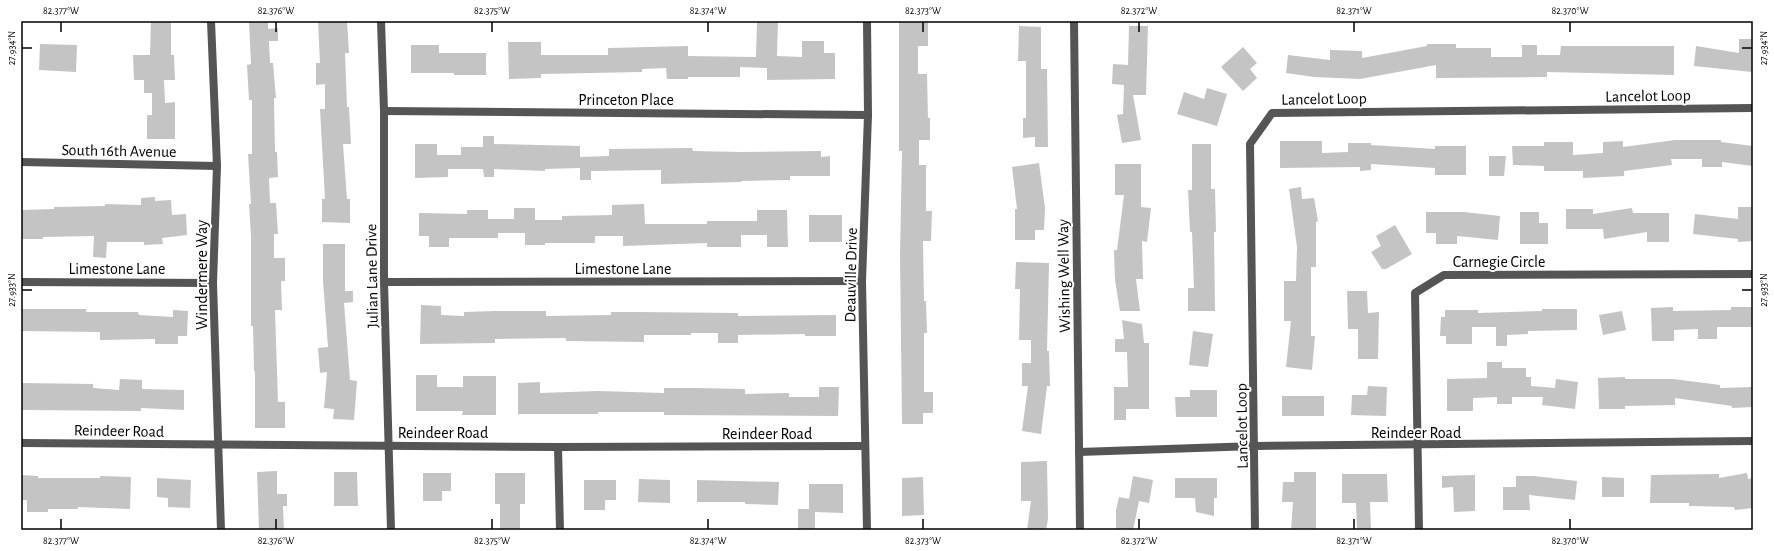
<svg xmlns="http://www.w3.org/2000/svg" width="1774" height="551" font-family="'Alegreya Sans',sans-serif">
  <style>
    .building { fill: #c4c4c4 }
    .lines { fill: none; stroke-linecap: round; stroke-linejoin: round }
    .minor { stroke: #555; stroke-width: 8 }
    .ticks { fill: none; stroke: #000; stroke-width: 1.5 }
    .labels { text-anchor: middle; stroke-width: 4; stroke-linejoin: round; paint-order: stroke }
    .street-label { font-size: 16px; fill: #000; stroke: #fff }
    .neatline { fill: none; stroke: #000; stroke-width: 1.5 }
    .ticks-label { font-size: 10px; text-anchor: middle; fill: #000 }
  </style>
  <rect width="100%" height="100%" fill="#fff"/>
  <g class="building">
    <polygon points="151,21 171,21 171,55 174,55 175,80 164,80 165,103 175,102 175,139 147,139 147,115 152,115 152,93 144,93 144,80 134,80 133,55 150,55"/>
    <polygon points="249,21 268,21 268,29 278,28 278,41 269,41 270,63 273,63 276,98 274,98 275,152 277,152 278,177 269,178 270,203 276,203 278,234 274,234 274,258 285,258 285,281 281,281 282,310 275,310 278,402 285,402 285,428 255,428 255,371 254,371 253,326 251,326 251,237 249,204 251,204 248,154 252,154 252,100 249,100 247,65 251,64"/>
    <polygon points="318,21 347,21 349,53 345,53 347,107 349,107 351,144 343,144 347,199 350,199 350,223 322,222 322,199 325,199 320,109 325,109 325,84 316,85 316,63 320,63"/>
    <polygon points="757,21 778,21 777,56 802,57 802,41 824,41 824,53 835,53 835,79 767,80 767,68 740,67 740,77 688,77 688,79 667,79 666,68 642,69 642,72 541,74 541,78 509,79 508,42 541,42 541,55 608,55 608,48 688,46 688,56 756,57"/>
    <polygon points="899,21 928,22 928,46 918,46 918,74 927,74 928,118 930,118 930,140 919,140 919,165 926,165 926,211 932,211 931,241 923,241 924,301 926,301 927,333 924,333 924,392 933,392 933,413 923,413 923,424 902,424 900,255 902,151 899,151"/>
    <polygon points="1019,26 1041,27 1041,69 1047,69 1048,147 1035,147 1035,137 1023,138 1023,118 1026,118 1026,61 1018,61"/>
    <polygon points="1129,26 1148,26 1146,95 1133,95 1141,140 1122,143 1117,115 1123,114 1124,85 1112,84 1113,64 1128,65"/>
    <polygon points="1739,39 1753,39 1752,72 1694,66 1696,46 1739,53"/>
    <polygon points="40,44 77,45 76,72 39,70"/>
    <polygon points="1427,44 1456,44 1456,48 1491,48 1491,57 1522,57 1522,45 1537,45 1537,55 1560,55 1561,46 1674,46 1674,75 1547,72 1547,77 1436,78 1436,65 1360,79 1314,77 1286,73 1288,55 1330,60 1330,50 1362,51 1362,58 1427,46"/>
    <polygon points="411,45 439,45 439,53 486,53 486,75 454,75 454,73 411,73"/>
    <polygon points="1243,47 1257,63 1250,69 1257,78 1243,91 1221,67"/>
    <polygon points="1207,88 1227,94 1217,126 1177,114 1184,92 1204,99"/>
    <polygon points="483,136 494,136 494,144 580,146 580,157 609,156 609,149 692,148 693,151 741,152 821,151 821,157 830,156 830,176 790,176 790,180 741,181 741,182 661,184 661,170 591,171 591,180 580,180 580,168 545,169 545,171 494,169 494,177 484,177 483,169 448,169 448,177 415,178 415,144 437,144 437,155 461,155 461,147 483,147"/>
    <polygon points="1675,140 1721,140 1721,142 1753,146 1753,166 1722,162 1722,167 1702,167 1702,159 1671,159 1672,165 1624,171 1624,176 1583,178 1583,171 1544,171 1544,166 1513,165 1512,146 1544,146 1544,142 1573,142 1573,155 1603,153 1603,142 1623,141 1623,147"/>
    <polygon points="1280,141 1322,141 1322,153 1348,152 1348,143 1371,143 1371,145 1435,149 1435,146 1466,146 1466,175 1435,175 1435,168 1371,164 1371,170 1360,171 1360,167 1280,168"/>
    <polygon points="1192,144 1211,144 1211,189 1215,189 1216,232 1214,232 1215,311 1188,311 1188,288 1194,288 1192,232 1190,232 1188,190 1192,190"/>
    <polygon points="1489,156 1506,156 1504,176 1489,176"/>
    <polygon points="1039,163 1045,208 1044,230 1035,230 1035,240 1015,240 1015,209 1017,209 1012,167"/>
    <polygon points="1115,164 1141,164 1141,207 1151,208 1147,242 1142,241 1143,279 1136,279 1140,311 1120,311 1115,280 1114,250 1117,250 1124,195 1115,195"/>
    <polygon points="1301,187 1302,199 1314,198 1318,221 1316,222 1316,267 1311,267 1311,336 1315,336 1312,370 1286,367 1291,321 1284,321 1284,281 1296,281 1297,247 1289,189"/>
    <polygon points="155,197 155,201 171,200 172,215 186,214 187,235 162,238 163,244 144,245 144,242 107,242 106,258 93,257 94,236 43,237 43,239 21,239 21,210 54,209 54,207 105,206 105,204 141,205 141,198"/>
    <polygon points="644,204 645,224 707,224 707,221 757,221 757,210 787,210 788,247 767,247 767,235 741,235 741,247 707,247 707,243 623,246 623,236 595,236 595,243 545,243 545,245 525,245 525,233 498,233 498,238 449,238 449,247 429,247 429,236 419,236 419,213 467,214 467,210 488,210 488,219 514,219 514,208 535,208 535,220 562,220 562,216 612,215 612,205"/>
    <polygon points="1738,207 1753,207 1753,241 1738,242 1738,239 1693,234 1695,214 1738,219"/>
    <polygon points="1632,208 1633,213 1669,213 1669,242 1647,242 1647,232 1604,239 1603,229 1566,229 1566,209 1593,209 1593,214"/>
    <polygon points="1426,212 1464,212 1500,216 1498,240 1457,236 1457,244 1436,244 1436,233 1426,233"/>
    <polygon points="1520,212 1539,212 1539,223 1548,223 1548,244 1520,244"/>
    <rect x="809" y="215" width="33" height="27"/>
    <polygon points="1395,225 1412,254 1386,269 1382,269 1371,252 1381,246 1376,236"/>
    <polygon points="323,244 345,244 345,291 353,291 353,302 344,303 350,380 357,381 354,420 333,419 334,409 324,408 327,372 320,373 318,348 328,347 323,281"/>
    <polygon points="1016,262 1049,263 1047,351 1049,351 1050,386 1047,386 1041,434 1022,431 1028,386 1022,386 1022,363 1031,363 1031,340 1019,340 1020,289 1015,289"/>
    <polygon points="1347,291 1367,291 1368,313 1379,312 1378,359 1358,359 1358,329 1348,329"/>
    <polygon points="421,305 441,306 441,315 464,316 464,312 495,311 546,311 546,316 611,315 611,312 638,312 738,313 738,316 836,315 836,336 805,336 805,334 738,335 738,343 718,343 718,333 691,333 691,335 644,335 644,342 566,341 566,338 495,339 495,343 420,344"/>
    <polygon points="1673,307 1673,311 1731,310 1731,307 1753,307 1753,327 1717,327 1717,339 1698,339 1698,329 1674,330 1674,341 1652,341 1651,308"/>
    <polygon points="21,309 86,309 86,312 138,312 139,315 173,317 173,310 188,311 187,336 178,336 178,344 155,344 155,339 100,340 100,332 21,331"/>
    <polygon points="1542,309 1577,309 1577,330 1528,331 1528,334 1507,335 1507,346 1496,346 1496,327 1472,327 1472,344 1446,344 1446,336 1440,336 1441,317 1445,317 1445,310 1478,310 1478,313 1542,311"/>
    <polygon points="1622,311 1626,330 1603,335 1599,315"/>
    <polygon points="1122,320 1142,324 1144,343 1149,343 1149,409 1126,409 1126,420 1114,420 1114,387 1128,387 1127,352 1115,352 1115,339 1124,339"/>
    <polygon points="1193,331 1213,334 1208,367 1189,365"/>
    <polygon points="1487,362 1502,362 1502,368 1526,368 1526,377 1531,377 1531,386 1555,388 1556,379 1578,382 1575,409 1542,405 1543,397 1512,397 1512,404 1497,404 1497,397 1473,398 1473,411 1447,411 1447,379 1487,378"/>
    <polygon points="416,375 437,375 437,387 463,387 463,376 496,376 496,415 462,415 463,411 416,411"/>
    <polygon points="1625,377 1625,379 1673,379 1720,385 1720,388 1753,387 1753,407 1732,408 1732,406 1675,398 1675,405 1625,406 1625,409 1599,409 1598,378"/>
    <polygon points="120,379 142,380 142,389 184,390 184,410 141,408 141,411 21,410 21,383 93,384 93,388 119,390"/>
    <polygon points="540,382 540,393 598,391 664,393 664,388 697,388 745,389 745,394 789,393 789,397 819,397 819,387 839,387 838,416 664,415 664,412 598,412 598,414 518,414 518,383"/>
    <polygon points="1368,386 1387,387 1386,416 1351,415 1352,395 1367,395"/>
    <polygon points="1190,390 1217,390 1217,417 1176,417 1175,397 1190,397"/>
    <rect x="1282" y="396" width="42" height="20"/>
    <polygon points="1047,461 1048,519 1046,530 1027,530 1031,501 1021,501 1021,462"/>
    <polygon points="277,471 277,494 287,494 287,506 283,506 284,530 259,530 257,472"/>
    <polygon points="334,472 357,472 358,506 334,506"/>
    <polygon points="1294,472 1316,472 1316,530 1291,530 1293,502 1282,502 1283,482 1294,482"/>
    <polygon points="423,473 451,473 451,491 442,491 442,501 423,501"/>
    <polygon points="495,473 525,473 525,504 520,504 520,530 500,530 500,504 495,504"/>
    <polygon points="1747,473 1748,479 1753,478 1753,508 1735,510 1734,507 1689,506 1689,503 1650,503 1651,475 1719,474 1719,478"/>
    <polygon points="1342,474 1387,474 1388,502 1370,502 1371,530 1357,530 1356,503 1342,503"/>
    <polygon points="21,475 38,476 38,478 100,478 100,476 131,477 130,509 78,507 78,509 48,509 48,512 27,512 27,500 21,500"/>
    <polygon points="1475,475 1475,511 1454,512 1453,487 1442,488 1442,476"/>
    <polygon points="1133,476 1153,480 1149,503 1139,501 1133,530 1116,530 1116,510 1119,497 1130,499 1129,499"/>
    <polygon points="1516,476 1534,476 1577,481 1575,500 1529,495 1530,510 1503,510 1503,487 1516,487"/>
    <polygon points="923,477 924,515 902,516 902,478"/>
    <polygon points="1602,477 1624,478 1624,497 1602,497"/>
    <polygon points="157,478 191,480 190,508 168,507 168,498 157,497"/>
    <polygon points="1175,478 1217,478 1217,498 1214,498 1214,516 1196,512 1195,498 1175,498"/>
    <polygon points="639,479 670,480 670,503 638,502"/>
    <polygon points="584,480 616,480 616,500 605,500 605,510 584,510"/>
    <polygon points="697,480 779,482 778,505 745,504 745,502 697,502"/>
    <polygon points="809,484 843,484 843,513 815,512 815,530 798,529 798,509 809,509"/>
  </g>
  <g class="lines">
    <g class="minor">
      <polyline points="211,21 217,166 213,283 221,530"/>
      <polyline points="381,21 384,111 384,282 391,530"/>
      <polyline points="867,21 868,115 862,281 867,530"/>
      <polyline points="1074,21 1080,530"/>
      <polyline points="384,111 868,115"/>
      <polyline points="21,162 217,166"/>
      <polyline points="21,282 213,283"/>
      <polyline points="384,282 862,281"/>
      <polyline points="21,443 558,447 865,446"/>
      <polyline points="558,447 560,530"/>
      <polyline points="1079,452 1255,446 1753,441"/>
      <polyline points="1255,530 1250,144 1272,113 1753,108"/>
      <polyline points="1419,530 1415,293 1444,275 1753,274"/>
    </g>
  </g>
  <path class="ticks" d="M 61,22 L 61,32M 276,22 L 276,32M 492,22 L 492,32M 708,22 L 708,32M 923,22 L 923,32M 1139,22 L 1139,32M 1354,22 L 1354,32M 1570,22 L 1570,32M 22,48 L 32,48M 1742,48 L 1752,48M 22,290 L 32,290M 1742,290 L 1752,290M 61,519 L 61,529M 276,519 L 276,529M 492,519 L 492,529M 708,519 L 708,529M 923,519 L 923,529M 1139,519 L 1139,529M 1354,519 L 1354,529M 1570,519 L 1570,529"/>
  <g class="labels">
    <g class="street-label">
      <text transform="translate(1648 95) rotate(-1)" y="6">Lancelot Loop</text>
      <text transform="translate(1324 98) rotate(-1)" y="6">Lancelot Loop</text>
      <text x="626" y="105">Princeton Place</text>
      <text transform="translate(119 150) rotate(1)" y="6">South 16th Avenue</text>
      <text x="1499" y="267">Carnegie Circle</text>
      <text x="117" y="274">Limestone Lane</text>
      <text x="623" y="274">Limestone Lane</text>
      <text transform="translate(201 275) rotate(-90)" y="6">Windermere Way</text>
      <text transform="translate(850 275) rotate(-89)" y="6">Deauville Drive</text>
      <text transform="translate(371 276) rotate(-91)" y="6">Julian Lane Drive</text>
      <text transform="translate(1063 276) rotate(-91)" y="6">Wishing Well Way</text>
      <text transform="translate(1241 426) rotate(-91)" y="6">Lancelot Loop</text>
      <text transform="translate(119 430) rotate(1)" y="6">Reindeer Road</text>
      <text x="443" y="438">Reindeer Road</text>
      <text x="1416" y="438">Reindeer Road</text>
      <text x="767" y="439">Reindeer Road</text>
    </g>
  </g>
  <rect width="1774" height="551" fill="none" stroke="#ffffff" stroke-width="44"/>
  <rect x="22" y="22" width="1730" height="507" class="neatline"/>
  <g class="ticks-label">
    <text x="61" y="14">82.377°W</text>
    <text x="276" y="14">82.376°W</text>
    <text x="492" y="14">82.375°W</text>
    <text x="708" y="14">82.374°W</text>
    <text x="923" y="14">82.373°W</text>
    <text x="1139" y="14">82.372°W</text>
    <text x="1354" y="14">82.371°W</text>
    <text x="1570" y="14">82.370°W</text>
    <text transform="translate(11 48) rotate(-90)" y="4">27.934°N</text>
    <text transform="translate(1763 48) rotate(-90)" y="4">27.934°N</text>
    <text transform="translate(11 290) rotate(-90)" y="4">27.933°N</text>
    <text transform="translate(1763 290) rotate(-90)" y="4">27.933°N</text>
    <text x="61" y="544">82.377°W</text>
    <text x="276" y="544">82.376°W</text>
    <text x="492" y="544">82.375°W</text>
    <text x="708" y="544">82.374°W</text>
    <text x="923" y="544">82.373°W</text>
    <text x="1139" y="544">82.372°W</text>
    <text x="1354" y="544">82.371°W</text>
    <text x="1570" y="544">82.370°W</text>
  </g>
</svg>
